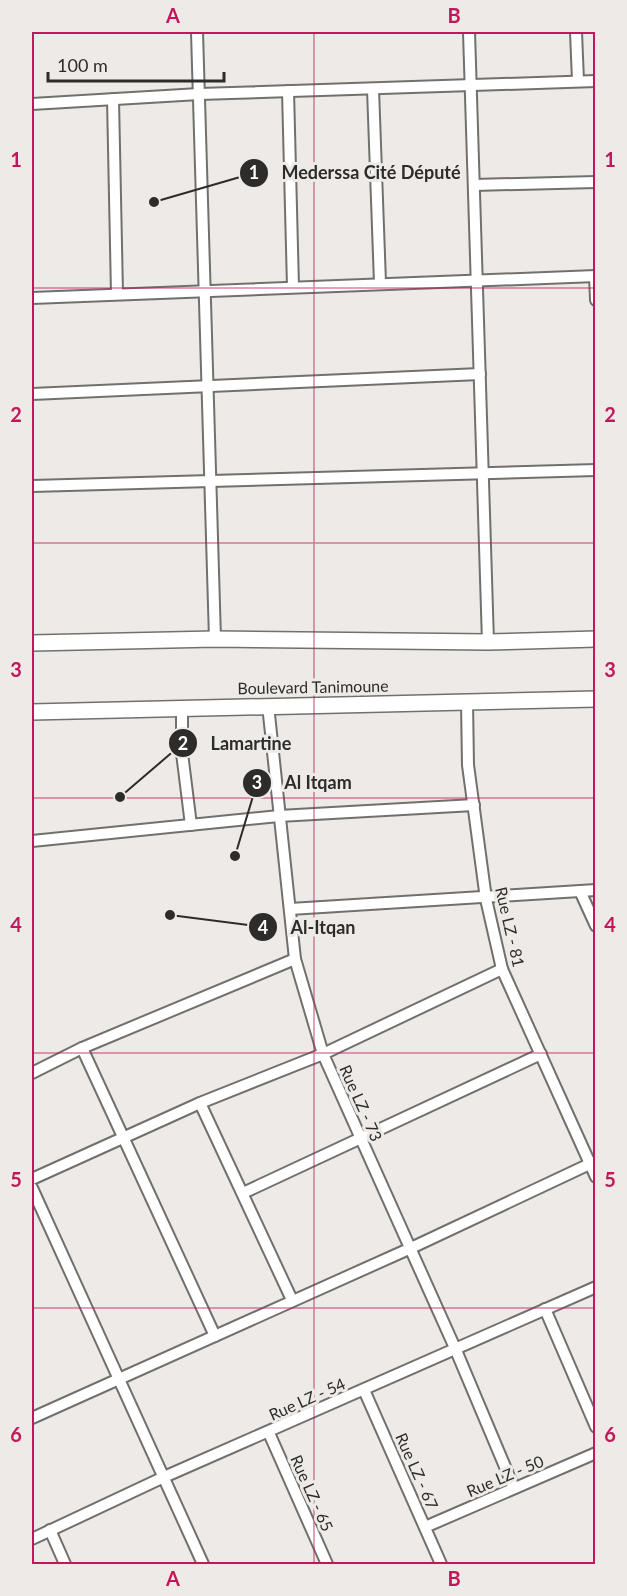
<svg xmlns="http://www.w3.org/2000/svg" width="627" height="1596" font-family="Lato,sans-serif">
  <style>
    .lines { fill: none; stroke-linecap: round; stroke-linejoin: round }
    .street-casing { stroke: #72706d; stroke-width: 14 }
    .primary-casing { stroke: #72706d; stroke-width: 18 }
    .street { stroke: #fff; stroke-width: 10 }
    .primary { stroke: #fff; stroke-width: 15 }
    .grid { fill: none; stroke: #c2185b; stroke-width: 1.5; stroke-opacity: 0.55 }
    .labels { text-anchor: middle; stroke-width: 6; stroke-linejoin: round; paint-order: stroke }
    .street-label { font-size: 16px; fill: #2d2c2b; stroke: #edeae7 }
    .leader { fill: none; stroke: #2d2c2b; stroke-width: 2 }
    .callout-dot { fill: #2d2c2b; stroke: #edeae7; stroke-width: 2 }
    .mark-label { font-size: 18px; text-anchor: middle; font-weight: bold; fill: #fff }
    .callout-label { font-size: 18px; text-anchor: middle; font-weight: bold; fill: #2d2c2b; stroke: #edeae7; stroke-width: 6; stroke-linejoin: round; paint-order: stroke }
    .neatline { fill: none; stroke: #c2185b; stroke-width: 2 }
    .grid-label { font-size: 20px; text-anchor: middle; font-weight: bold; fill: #c2185b }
  </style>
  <rect width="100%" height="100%" fill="#edeae7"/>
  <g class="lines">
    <defs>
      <g id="street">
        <polyline points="197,32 215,639"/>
        <polyline points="469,32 488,642"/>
        <polyline points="576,32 578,81"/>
        <polyline points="373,89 380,283"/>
        <polyline points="288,91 293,287"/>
        <polyline points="113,99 117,294"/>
        <polyline points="32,104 199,94 596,81"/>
        <polyline points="474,185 596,182"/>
        <polyline points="595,276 596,300"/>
        <polyline points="32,298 596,276"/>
        <polyline points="32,394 480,374"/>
        <polyline points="32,486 596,470"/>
        <polyline points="467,702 468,765 486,899 502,969 596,1177"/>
        <polyline points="268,705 295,959 323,1054 455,1348 514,1488"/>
        <polyline points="182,708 182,753 191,825"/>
        <polyline points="32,841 279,816 474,805"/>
        <polyline points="580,891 596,926"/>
        <polyline points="290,909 596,890"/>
        <polyline points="82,1048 215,1336"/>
        <polyline points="32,1073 82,1048 295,959"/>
        <polyline points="200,1103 292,1300"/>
        <polyline points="32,1179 200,1103 323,1054 502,969"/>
        <polyline points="32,1188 203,1564"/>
        <polyline points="243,1193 541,1054"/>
        <polyline points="545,1309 596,1427"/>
        <polyline points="364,1390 441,1564"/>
        <polyline points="32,1418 411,1248 596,1161"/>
        <polyline points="269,1433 327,1564"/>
        <polyline points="425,1527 596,1453"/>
        <polyline points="50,1530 65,1564"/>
        <polyline points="32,1539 164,1477 596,1287"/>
      </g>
      <g id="primary">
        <polyline points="32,643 215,639 488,642 596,639"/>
        <polyline points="32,712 596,699"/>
      </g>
    </defs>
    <use href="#street" class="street-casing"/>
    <use href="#primary" class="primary-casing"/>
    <use href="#street" class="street"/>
    <use href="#primary" class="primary"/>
  </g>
  <path class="grid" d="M 314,32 L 314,1564M 32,288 L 596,288M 32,543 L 596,543M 32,798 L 596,798M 32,1053 L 596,1053M 32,1308 L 596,1308"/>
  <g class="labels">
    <g class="street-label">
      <text transform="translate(313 687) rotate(-1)" y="6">Boulevard Tanimoune</text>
      <text transform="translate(510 927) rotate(77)" y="6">Rue LZ - 81</text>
      <text transform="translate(361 1103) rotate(66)" y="6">Rue LZ - 73</text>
      <text transform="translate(307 1399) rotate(-24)" y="6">Rue LZ - 54</text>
      <text transform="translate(417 1471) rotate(66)" y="6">Rue LZ - 67</text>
      <text transform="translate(505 1476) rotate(-23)" y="6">Rue LZ - 50</text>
      <text transform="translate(312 1493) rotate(66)" y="6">Rue LZ - 65</text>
    </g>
  </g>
  <path class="leader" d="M154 202L254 173M120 797L183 743M235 856L257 783M170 915L263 927"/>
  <g class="callout-dot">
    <circle cx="154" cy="202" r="6"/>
    <circle cx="120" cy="797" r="6"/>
    <circle cx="235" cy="856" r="6"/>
    <circle cx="170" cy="915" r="6"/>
    <circle cx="254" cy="173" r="15"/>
    <circle cx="183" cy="743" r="15"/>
    <circle cx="257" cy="783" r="15"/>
    <circle cx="263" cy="927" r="15"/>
  </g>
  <g class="mark-label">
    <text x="254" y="179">1</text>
    <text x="183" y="750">2</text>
    <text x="257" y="789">3</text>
    <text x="263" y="934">4</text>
  </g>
  <g class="callout-label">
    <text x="371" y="179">Mederssa Cité Député</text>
    <text x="251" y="750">Lamartine</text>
    <text x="318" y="789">Al Itqam</text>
    <text x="323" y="934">Al-Itqan</text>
  </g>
  <rect width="627" height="1596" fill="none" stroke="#edeae7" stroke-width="66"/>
  <path d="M48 72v9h176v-9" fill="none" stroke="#2d2c2b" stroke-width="3"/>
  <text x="57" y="72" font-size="18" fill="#2d2c2b" stroke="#edeae7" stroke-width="4.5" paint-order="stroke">100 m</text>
  <rect x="33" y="33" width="561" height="1530" class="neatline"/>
  <g class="grid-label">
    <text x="173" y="23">A</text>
    <text x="454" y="23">B</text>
    <text x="16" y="167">1</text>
    <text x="610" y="167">1</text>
    <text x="16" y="422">2</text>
    <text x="610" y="422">2</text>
    <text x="16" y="677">3</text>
    <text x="610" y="677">3</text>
    <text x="16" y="932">4</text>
    <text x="610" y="932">4</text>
    <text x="16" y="1187">5</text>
    <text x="610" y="1187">5</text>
    <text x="16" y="1442">6</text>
    <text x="610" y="1442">6</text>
    <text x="173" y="1586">A</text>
    <text x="454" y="1586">B</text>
  </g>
</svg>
